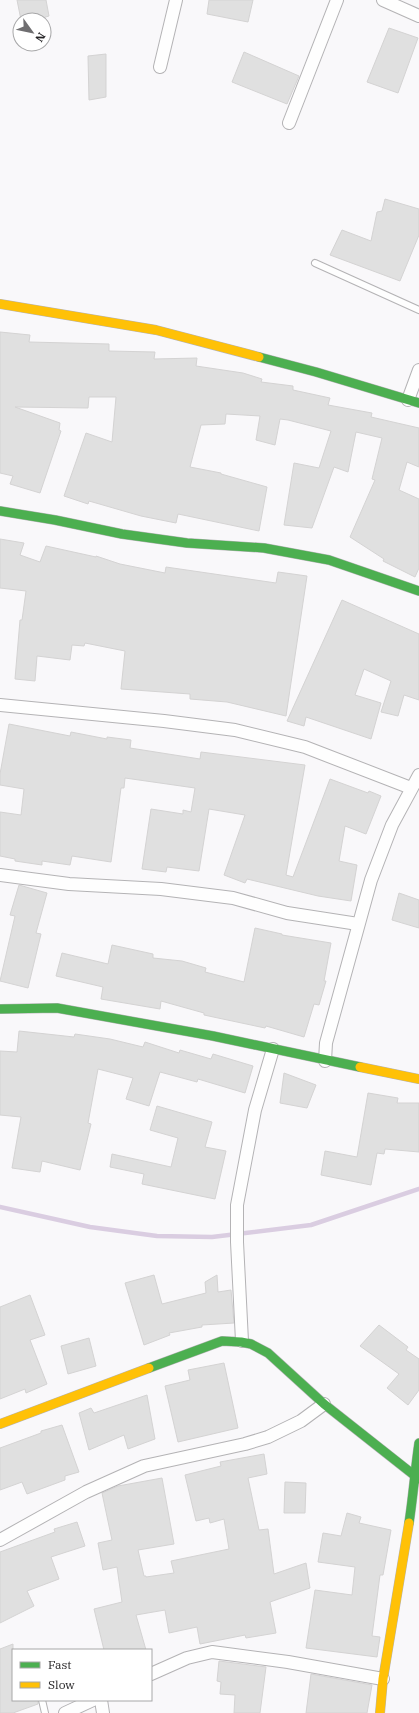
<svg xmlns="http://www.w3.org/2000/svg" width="419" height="1713" font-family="'IBM Plex Serif',serif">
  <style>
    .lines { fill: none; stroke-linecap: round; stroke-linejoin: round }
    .stream { stroke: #dacde1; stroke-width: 4.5 }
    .building { fill: #e0e0e0; stroke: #d4d3d3 }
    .lane-casing { stroke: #b4b3b5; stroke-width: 8 }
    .street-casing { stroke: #b4b3b5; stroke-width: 14 }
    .fast-casing { stroke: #b4b3b5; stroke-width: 10 }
    .slow-casing { stroke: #b4b3b5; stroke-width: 10 }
    .lane { stroke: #fefefe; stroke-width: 6 }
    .street { stroke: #fefefe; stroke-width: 12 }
    .fast { stroke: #4caf50; stroke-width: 9 }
    .slow { stroke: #ffc107; stroke-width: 9 }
  </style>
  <rect width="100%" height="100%" fill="#f9f8fa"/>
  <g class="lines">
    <polyline class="stream" points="0,1207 90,1227 157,1236 212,1237 311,1225 419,1189"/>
  </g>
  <g class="building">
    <polygon points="17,0 46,0 49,16 36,20 21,20"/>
    <polygon points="209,0 253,0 248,22 207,14"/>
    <polygon points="389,28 418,38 398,93 367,82"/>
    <polygon points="244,52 299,76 287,104 232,82"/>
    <polygon points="106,54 106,97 89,100 88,56"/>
    <polygon points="385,199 419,209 419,235 400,281 330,255 342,230 371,241 377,212 382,211"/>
    <polygon points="0,332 30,335 29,342 109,344 109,351 155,352 154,359 197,358 196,366 243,373 262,379 261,382 293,386 293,390 330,398 328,405 372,413 371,417 419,428 419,467 407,462 399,490 419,499 419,568 415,577 383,561 384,559 350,537 375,480 372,479 382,438 356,432 348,472 334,467 312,528 284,525 294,463 319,468 331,431 288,420 280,419 275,445 256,440 260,416 226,414 225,424 201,425 190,467 221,473 221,474 267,487 259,531 178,514 176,523 141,516 89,501 88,504 64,496 86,433 112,442 116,397 89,397 88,408 15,407 60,423 59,430 61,431 40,493 10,484 13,476 0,473"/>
    <polygon points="0,539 24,543 20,555 40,562 46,546 96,557 96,556 120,564 165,573 166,567 276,583 278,572 307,576 286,716 227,702 190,699 190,694 121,689 125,651 85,643 84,646 72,645 70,660 37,656 35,681 15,679 20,620 22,620 26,591 0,588"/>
    <polygon points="342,600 419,634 419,700 404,695 398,716 381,712 391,681 364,669 355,695 381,703 371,739 306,717 304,726 287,721"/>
    <polygon points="9,724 70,736 71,732 107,739 107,737 131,740 130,748 200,759 201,752 305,765 286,875 293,877 330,779 368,793 369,791 381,796 366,834 345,826 339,861 357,865 351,901 318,896 247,879 245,883 224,875 245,815 209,809 199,871 167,867 166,872 142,869 151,809 183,814 183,810 191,812 195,788 125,778 124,788 121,788 111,862 72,856 70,865 42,861 42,865 15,861 15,859 0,856 0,812 21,815 24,789 0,785 0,774"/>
    <polygon points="19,885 47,893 36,933 41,934 28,988 0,981 15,916 10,915"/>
    <polygon points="399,893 419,900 419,928 392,920"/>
    <polygon points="255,928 282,934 282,935 331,943 324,981 326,981 319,1005 314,1004 304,1037 266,1026 265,1028 204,1015 204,1013 161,1001 160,1009 101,999 103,987 56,976 62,953 108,964 112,945 153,954 153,958 182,961 206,968 205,972 244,982"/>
    <polygon points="19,1031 74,1037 75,1034 110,1039 143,1047 145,1042 179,1053 180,1050 211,1059 213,1054 253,1066 245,1093 198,1079 197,1082 160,1072 149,1106 126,1099 133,1078 98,1069 88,1123 91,1124 80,1170 42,1161 40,1172 12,1168 21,1117 0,1115 0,1051 17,1052"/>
    <polygon points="284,1073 316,1085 307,1108 280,1103"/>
    <polygon points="368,1093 398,1098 397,1103 419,1103 419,1152 385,1149 384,1154 377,1153 371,1185 321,1175 325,1151 357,1157"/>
    <polygon points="157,1106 212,1122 205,1147 226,1151 215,1199 142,1184 144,1174 110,1167 112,1154 171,1167 178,1138 150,1130"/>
    <polygon points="154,1275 162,1304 206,1293 205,1282 217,1275 218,1292 231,1290 234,1323 202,1325 202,1327 169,1333 170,1335 144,1345 125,1283"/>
    <polygon points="30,1295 45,1335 30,1340 47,1384 26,1393 25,1389 0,1399 0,1307"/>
    <polygon points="379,1325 408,1347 406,1350 419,1359 419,1390 408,1405 387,1388 399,1374 360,1346"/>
    <polygon points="89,1338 96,1366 68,1374 61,1346"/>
    <polygon points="224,1363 238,1428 178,1442 165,1386 190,1380 188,1370"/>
    <polygon points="147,1395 155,1439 128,1449 124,1435 89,1450 79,1413 91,1408 94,1413"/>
    <polygon points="62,1425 79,1472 65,1476 65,1480 27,1494 22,1482 0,1490 0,1448 41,1433 41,1431"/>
    <polygon points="264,1454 267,1474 248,1478 259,1530 268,1529 274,1574 306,1563 310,1588 270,1602 276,1633 246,1638 245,1635 200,1644 197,1627 169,1633 165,1610 136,1615 146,1650 104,1650 94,1609 122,1602 117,1567 103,1570 98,1543 112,1540 102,1493 118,1486 162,1478 174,1544 138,1550 144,1576 146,1576 146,1577 174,1573 171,1561 229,1549 224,1519 210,1523 209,1518 196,1521 185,1475 221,1466 220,1462"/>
    <polygon points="285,1482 306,1483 305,1513 284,1513"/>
    <polygon points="347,1513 361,1517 359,1523 391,1530 383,1575 380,1575 372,1636 380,1637 377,1657 306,1648 315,1590 352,1595 355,1567 318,1562 323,1533 341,1536"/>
    <polygon points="77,1522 85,1546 51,1557 59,1579 27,1591 34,1606 0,1623 0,1552 55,1532 54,1529"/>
    <polygon points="13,1644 13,1700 38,1700 38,1704 13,1713 0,1713 0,1649"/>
    <polygon points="219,1661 266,1667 260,1713 234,1713 235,1695 220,1694 221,1682 217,1681"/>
    <polygon points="311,1674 372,1685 367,1713 306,1713"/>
  </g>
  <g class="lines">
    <defs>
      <g id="lane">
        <polyline points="315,263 419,310"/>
        <polyline points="42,1700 45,1713"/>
      </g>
      <g id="street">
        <polyline points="383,0 419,16"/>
        <polyline points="160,67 176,0"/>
        <polyline points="289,123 337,0"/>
        <polyline points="408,400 419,370"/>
        <polyline points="0,705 164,721 235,730 305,747 411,788"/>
        <polyline points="0,875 69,884 161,889 233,898 287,913 358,924"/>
        <polyline points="325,1061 326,1043 371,880 392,825 419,775"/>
        <polyline points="242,1341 237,1242 237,1205 255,1110 273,1049"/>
        <polyline points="0,1540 86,1492 144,1466 245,1444 268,1437 301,1421 324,1404"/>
        <polyline points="151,1674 187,1658 212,1652 288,1662 383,1679"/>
        <polyline points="101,1700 103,1713"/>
        <polyline points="65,1713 93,1700"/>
      </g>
      <g id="fast">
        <polyline points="259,357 316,372 419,403"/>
        <polyline points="0,511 55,520 122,534 187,543 264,548 329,560 419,591"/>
        <polyline points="0,1009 57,1008 213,1036 360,1067"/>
        <polyline points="149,1368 222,1341 241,1342 251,1344 268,1353 324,1404 419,1479"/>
        <path d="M 409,1523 C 413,1497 415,1470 419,1443"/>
      </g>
      <g id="slow">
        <polyline points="0,304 156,330 259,357"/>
        <polyline points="360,1067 419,1079"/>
        <polyline points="0,1424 149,1368"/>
        <polyline points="380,1713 383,1679 409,1523"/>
      </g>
    </defs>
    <use href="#lane" class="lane-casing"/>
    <use href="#street" class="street-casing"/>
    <use href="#fast" class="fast-casing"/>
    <use href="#slow" class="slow-casing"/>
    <use href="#lane" class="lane"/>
    <use href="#street" class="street"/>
    <use href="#fast" class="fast"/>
    <use href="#slow" class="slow"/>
  </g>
  <rect x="12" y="1649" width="140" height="52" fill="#ffffff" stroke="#a7a7a8"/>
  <rect x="20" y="1662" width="20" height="6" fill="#4caf50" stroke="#a7a7a8"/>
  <text x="48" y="1669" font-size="12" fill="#242325">Fast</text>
  <rect x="20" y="1682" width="20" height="6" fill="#ffc107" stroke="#a7a7a8"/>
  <text x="48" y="1689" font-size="12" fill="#242325">Slow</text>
  <g transform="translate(32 32) rotate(123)"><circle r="19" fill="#ffffff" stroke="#a7a7a8"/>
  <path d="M0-3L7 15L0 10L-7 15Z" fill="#6f6e70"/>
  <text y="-6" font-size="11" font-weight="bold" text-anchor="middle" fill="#242325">N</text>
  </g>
</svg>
